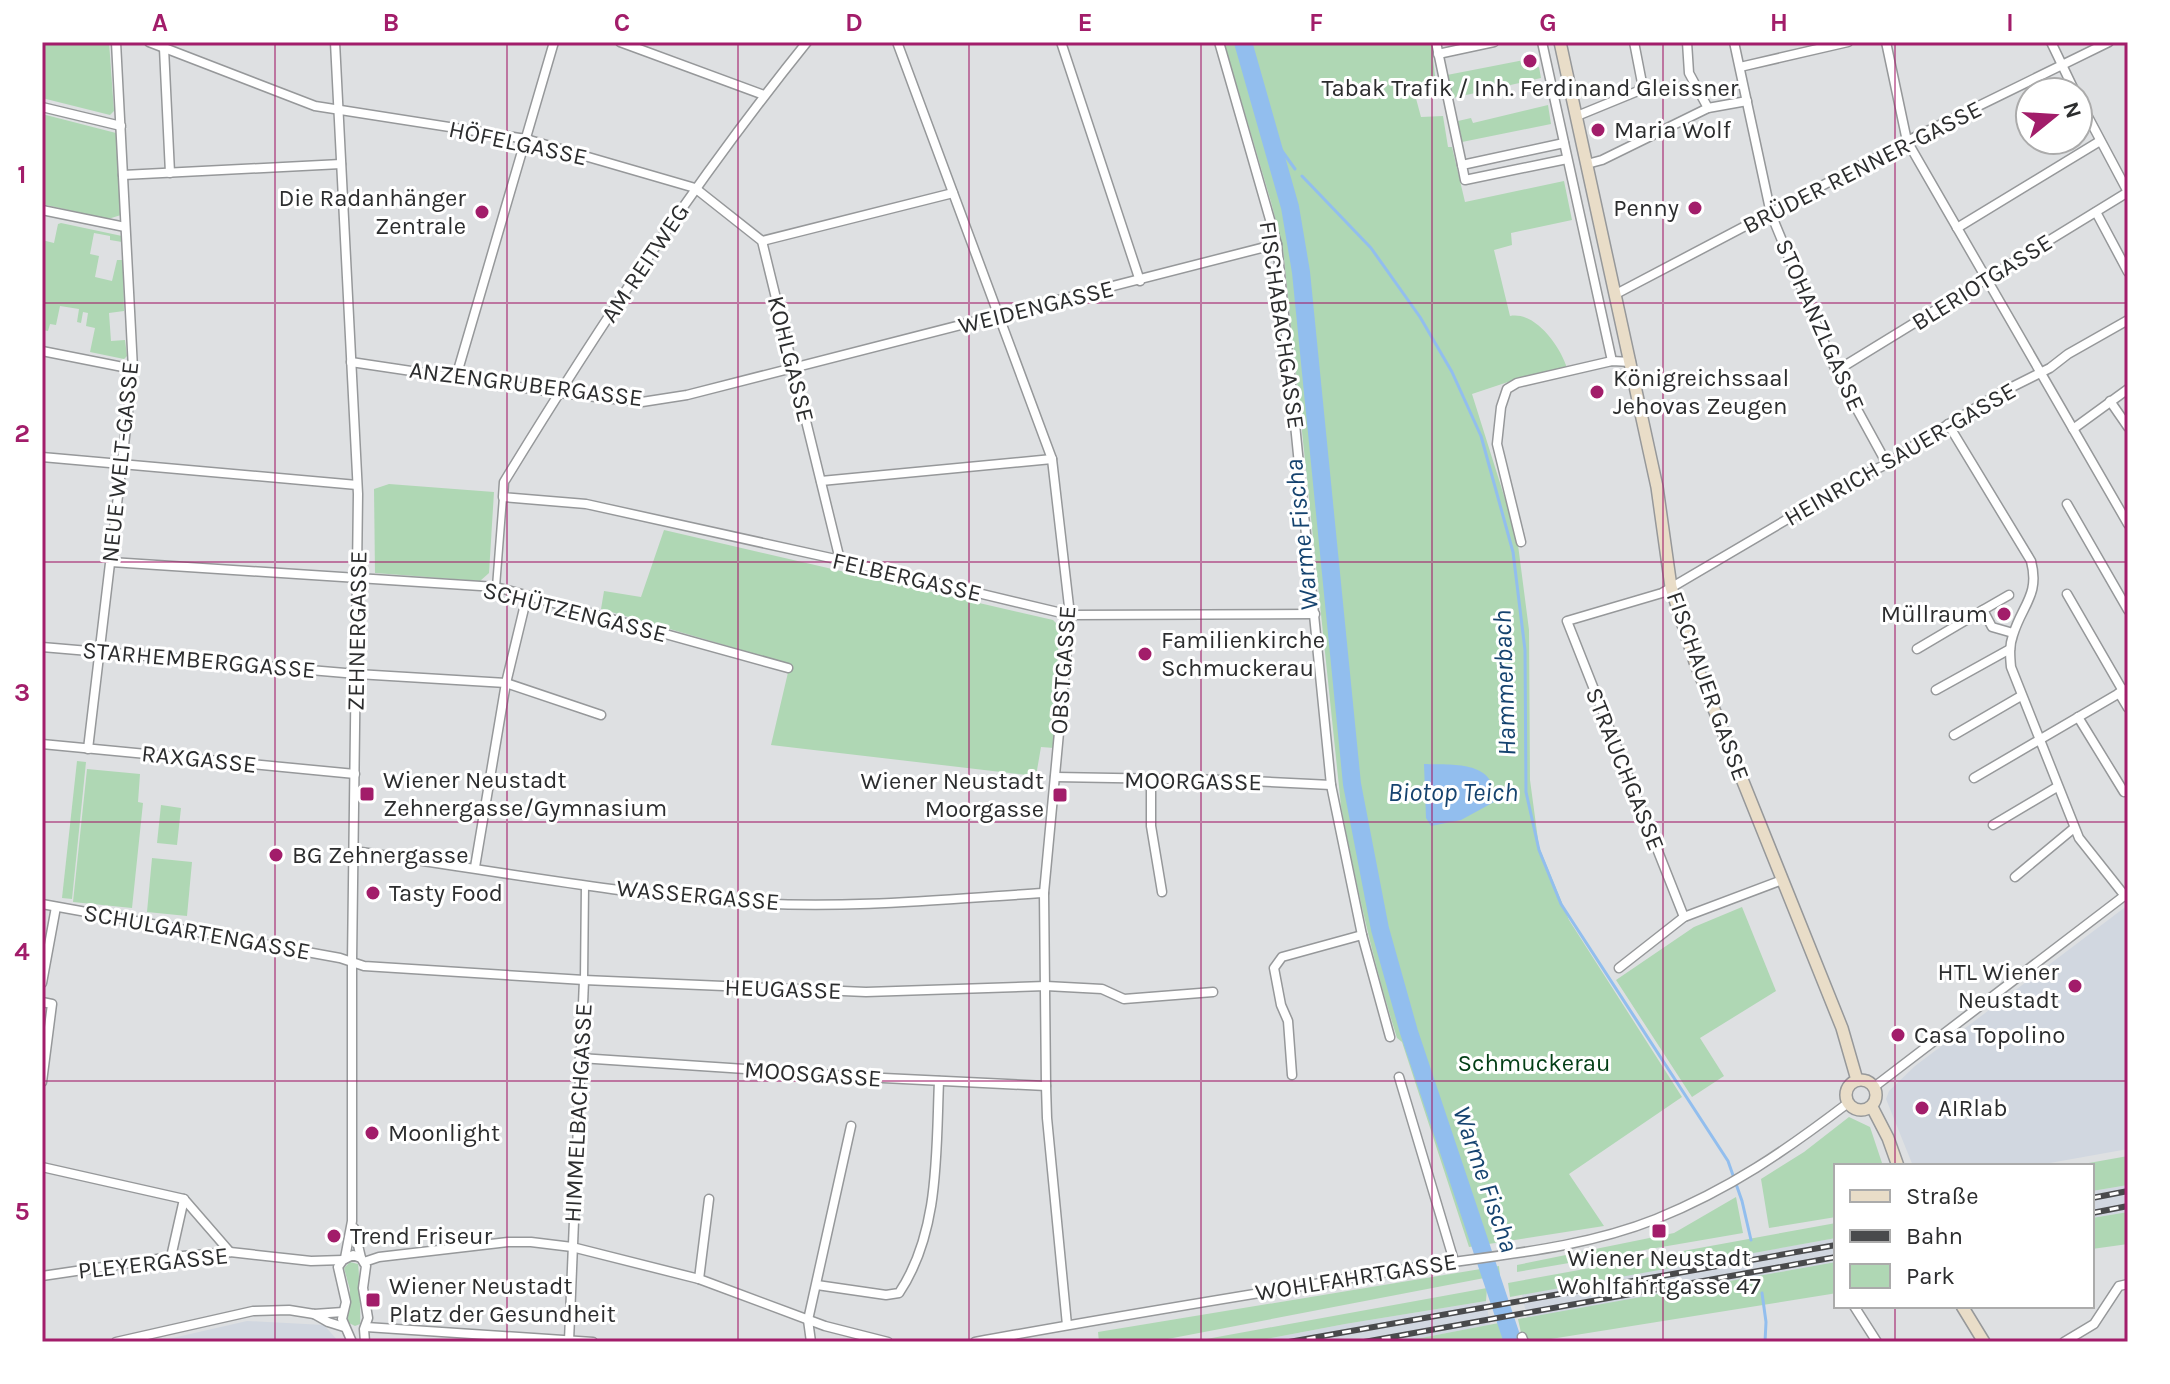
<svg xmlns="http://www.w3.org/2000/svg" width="2170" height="1384" font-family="Karla,sans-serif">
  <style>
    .built { fill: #d1d7e0 }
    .green { fill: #afd7b4 }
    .water { fill: #92beee }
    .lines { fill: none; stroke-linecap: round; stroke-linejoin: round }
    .stream { stroke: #92beee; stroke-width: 3 }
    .river { stroke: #92beee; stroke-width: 18 }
    .pedestrian-casing { stroke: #96989a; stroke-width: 9 }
    .minor-casing { stroke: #96989a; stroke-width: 11 }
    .secondary-casing { stroke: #96989a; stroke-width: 14 }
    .pedestrian { stroke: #fff; stroke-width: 6 }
    .minor { stroke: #fff; stroke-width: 8 }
    .secondary { stroke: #e9ddc8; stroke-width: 11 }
    .rail-casing { stroke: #494a4c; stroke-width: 6 }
    .rail { stroke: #fff; stroke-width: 3; stroke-dasharray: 9; stroke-linecap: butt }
    .grid { fill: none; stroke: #a21d6a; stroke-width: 2; stroke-opacity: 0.55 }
    .poi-dot { fill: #a21d6a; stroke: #fff; stroke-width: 3 }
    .labels { text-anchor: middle; stroke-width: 6; stroke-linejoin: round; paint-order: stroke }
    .poi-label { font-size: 24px; fill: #2c2d2e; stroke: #fff; text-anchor: start }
    .street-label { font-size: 24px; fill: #2c2d2e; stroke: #fff }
    .park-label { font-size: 24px; fill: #023e15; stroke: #fff }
    .water-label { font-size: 26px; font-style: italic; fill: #15436f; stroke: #fff }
    .neatline { fill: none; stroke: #a21d6a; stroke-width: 3 }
    .grid-label { font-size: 26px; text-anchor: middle; font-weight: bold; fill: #a21d6a }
  </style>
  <rect width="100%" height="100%" fill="#dee0e2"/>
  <g class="built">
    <polygon points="2128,905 2128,1149 2033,1166 1913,1166 1886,1099 1889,1091 1915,1066"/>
    <polygon points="2128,1185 2128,1212 2092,1218 2092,1191"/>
    <polygon points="1836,1238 1836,1262 1527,1318 1522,1294"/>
    <polygon points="1486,1301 1490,1325 1400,1342 1251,1342 1345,1324"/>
    <polygon points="247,1321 324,1325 339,1342 155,1342"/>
  </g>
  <g class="green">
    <polygon points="42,42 109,42 114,111 110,115 42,98"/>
    <path d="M 1224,42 L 1431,42 L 1436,84 L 1414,91 L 1421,117 L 1443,116 L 1448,147 L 1452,147 L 1465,202 L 1564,181 L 1572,220 L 1511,233 L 1512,245 L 1494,250 L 1510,316 C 1535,311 1560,346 1567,368 L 1520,378 L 1472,394 L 1517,537 L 1529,630 L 1530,780 L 1539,847 L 1569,920 L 1682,1097 L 1569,1174 L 1604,1226 L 1469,1247 L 1402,1042 L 1397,1038 C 1373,962 1356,884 1341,806 L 1283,249 L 1271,202 Z"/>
    <polygon points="1524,60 1526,69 1539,67 1541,78 1453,98 1447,75"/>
    <polygon points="1548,105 1551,124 1462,142 1458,121 1471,118 1473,123"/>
    <polygon points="42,114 116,133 121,215 108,219 42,204"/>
    <polygon points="61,223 122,236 122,242 110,240 110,236 94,233 90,254 99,256 95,277 112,281 117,260 123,260 124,311 109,313 111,341 125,340 127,356 124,359 90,352 95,328 86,326 88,313 83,312 81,323 77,322 79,309 60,306 56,325 50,324 48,331 42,330 42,240 54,243 58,224"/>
    <polygon points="389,484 494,492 489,573 480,581 375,573 374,489"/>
    <polygon points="664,530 1053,620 1059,626 1054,748 1041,747 1036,776 771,745 790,664 601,609 604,591 641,597"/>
    <polygon points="77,761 86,762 72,899 62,898"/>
    <polygon points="87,769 140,774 138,802 143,803 132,908 73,902"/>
    <polygon points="161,805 181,808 177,845 157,843"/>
    <polygon points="152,858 192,862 187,916 147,912"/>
    <polygon points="1742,907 1776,991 1700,1038 1724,1076 1692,1097 1616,980 1694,927"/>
    <polygon points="1849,1117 1870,1127 1883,1166 1836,1166 1836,1217 1769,1228 1761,1179 1804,1152"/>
    <polygon points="2128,1156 2128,1185 2092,1191 2092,1166 2072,1166"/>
    <polygon points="1736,1197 1743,1233 1517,1272 1517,1265 1674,1233"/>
    <polygon points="2128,1212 2128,1244 2092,1249 2092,1218"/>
    <polygon points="1836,1223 1836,1238 1510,1297 1508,1283"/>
    <path d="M 350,1262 L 358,1264 C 359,1267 361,1321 360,1324 L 355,1326 L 349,1323 L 347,1318 L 350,1290 L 344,1268 Z"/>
    <polygon points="1836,1262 1836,1293 1831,1294 1532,1342 1523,1342 1518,1319"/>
    <polygon points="1499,1266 1500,1275 1152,1342 1099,1342 1098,1332"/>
    <polygon points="1487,1288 1486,1301 1345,1324 1251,1342 1190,1342"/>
    <polygon points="1504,1322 1505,1342 1400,1342"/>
  </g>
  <path class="water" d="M 1424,764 C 1453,765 1498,760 1494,802 L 1461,820 L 1431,826 L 1426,818 Z"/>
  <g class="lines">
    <g class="stream">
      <polyline points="1272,137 1295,169"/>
      <polyline points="1302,176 1371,248 1420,317 1452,372 1481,436 1513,552 1525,650 1526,792 1539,850 1561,904 1728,1161 1742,1201 1751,1240"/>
      <polyline points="1762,1293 1766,1322 1765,1342"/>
    </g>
    <polyline class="river" points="1243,42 1290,207 1301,272 1352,784 1380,929 1409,1032 1513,1342"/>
    <defs>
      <g id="pedestrian">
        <polyline points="496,587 503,497"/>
        <polyline points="584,980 585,885"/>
      </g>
      <g id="minor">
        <polyline points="149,42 315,106 526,139 695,188 762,241 840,560"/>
        <polyline points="335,42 358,494 352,962 352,1221 345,1258"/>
        <polyline points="620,42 764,95"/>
        <path d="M 807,42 C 695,181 597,330 504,482 L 503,497 L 586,504 L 840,560 L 1070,615 L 1315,614"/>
        <polyline points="897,42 1052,459 1070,615 1044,893 1046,1086 1047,1118 1067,1325"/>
        <polyline points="1061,42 1140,281"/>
        <polyline points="1219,42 1277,244 1331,785 1362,935 1390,1037"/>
        <polyline points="1436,42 1462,165"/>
        <polyline points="1542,42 1612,361"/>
        <polyline points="1687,42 1689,73 1708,108"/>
        <polyline points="1734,42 1771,214 1836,371 1887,464"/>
        <polyline points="1886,42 1907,141 2128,524"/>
        <polyline points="2051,42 2075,92"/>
        <polyline points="164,48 170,173"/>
        <polyline points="1438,54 1494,42"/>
        <polyline points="1740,67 1848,42"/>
        <polyline points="2078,98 2128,192"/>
        <polyline points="42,107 121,126"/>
        <polyline points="1577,116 1638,91 1642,83 1634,42"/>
        <polyline points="1564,143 1462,165 1465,180 1567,159"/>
        <polyline points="1587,164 1602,160 1708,108 1747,101"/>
        <polyline points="123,175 341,164"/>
        <polyline points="42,210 125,227"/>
        <polyline points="2096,212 2128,272"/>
        <polyline points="1957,228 2100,141"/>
        <polyline points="762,241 953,193"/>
        <polyline points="1616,294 1907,141 2109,42"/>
        <polyline points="42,351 133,369"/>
        <polyline points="351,362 559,393 642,402 687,395 1277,244"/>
        <polyline points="1836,371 2128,192"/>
        <polyline points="456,377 554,42"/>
        <polyline points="2110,401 2128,427"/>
        <path d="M 1948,424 L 2031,561 C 2040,595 2022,605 2013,635 C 2009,646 2010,656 2011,667 L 2079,838 L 2125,896"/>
        <polyline points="2073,429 2128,389"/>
        <polyline points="42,457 357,485"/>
        <polyline points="821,481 1052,459"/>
        <polyline points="2067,504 2128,610"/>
        <polyline points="1521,542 1497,444 1501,407 1507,389 1517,383 1612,361 1631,362"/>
        <polyline points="111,562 496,587 788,668"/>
        <polyline points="2067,594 2123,691"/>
        <polyline points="2009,595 1983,610 1992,627 2013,633"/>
        <polyline points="42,647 357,674 506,683 601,715"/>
        <polyline points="1917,649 1983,610"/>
        <polyline points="1936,690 2010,649"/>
        <polyline points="2119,693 2128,708"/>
        <polyline points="2078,717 2124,792"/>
        <polyline points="1954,735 2021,696"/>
        <polyline points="42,744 355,774"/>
        <polyline points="88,749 133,369 116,42"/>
        <polyline points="1055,777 1229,780 1331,785"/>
        <polyline points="1974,778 2128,688"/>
        <polyline points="1151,780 1151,826 1162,892"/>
        <polyline points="1993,825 2057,787"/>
        <path d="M 354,851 C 486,869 619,895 752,903 C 849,909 947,899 1044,893"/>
        <polyline points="475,867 506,683 527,596"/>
        <polyline points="2015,877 2074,828"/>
        <polyline points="42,904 340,958 364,966 584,980 866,992 1046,986 1102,989 1124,999 1213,992"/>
        <polyline points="1684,917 1567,621 1662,593 1859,477 1887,464 1916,444 2002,392 2050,368 2068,354 2128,320"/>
        <polyline points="1619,968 1684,917 1782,880"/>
        <polyline points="42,983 56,907"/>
        <polyline points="42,1002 52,1004 42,1082"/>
        <polyline points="580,1058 863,1077 1046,1086"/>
        <polyline points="1292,1075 1288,1021 1281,1005 1274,968 1282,957 1362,935"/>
        <polyline points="1399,1077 1454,1261"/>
        <polyline points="1874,1087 2128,893"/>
        <polyline points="42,1167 184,1199 230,1252"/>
        <polyline points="354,1228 361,1258"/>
        <polyline points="171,1257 184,1199"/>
        <polyline points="364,1262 379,1257 508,1242 531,1242 572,1247 699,1279 825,1326 888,1342"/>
        <polyline points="42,1276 171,1257 230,1252 311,1261 343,1260"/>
        <polyline points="699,1279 709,1199"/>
        <path d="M 817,1285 L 886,1295 L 899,1293 C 940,1232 936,1151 939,1081"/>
        <polyline points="1854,1306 1877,1342"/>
        <polyline points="314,1314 328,1322 344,1327"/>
        <polyline points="366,1327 593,1342"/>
        <polyline points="1522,1337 1524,1342"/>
        <polyline points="569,1341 584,980"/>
        <polyline points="116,1342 253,1311 289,1310 314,1314 343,1312"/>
        <polyline points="352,1342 342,1319 346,1302 338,1267 343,1260 353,1255 361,1258 366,1266 363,1288 368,1318 364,1329 365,1342"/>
        <polyline points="811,1342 808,1320 851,1126"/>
        <path d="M 975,1342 C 1120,1315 1267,1292 1412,1268 C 1494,1255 1578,1250 1656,1219 C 1730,1189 1785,1151 1848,1103"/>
        <polyline points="2064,1342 2094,1324 2119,1286 2128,1284"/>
      </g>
      <g id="secondary">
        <polyline points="1560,42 1657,487 1671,587 1695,662 1842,1028 1857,1080"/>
        <circle cx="1861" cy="1095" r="15"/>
        <polyline points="1872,1107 1888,1138 1898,1166"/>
        <polyline points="1962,1306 1984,1342"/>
      </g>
    </defs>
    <use href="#pedestrian" class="pedestrian-casing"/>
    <use href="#minor" class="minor-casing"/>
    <use href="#secondary" class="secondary-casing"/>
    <use href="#pedestrian" class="pedestrian"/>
    <use href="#minor" class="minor"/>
    <use href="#secondary" class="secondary"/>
    <defs>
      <g id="rail">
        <polyline points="2092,1198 2128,1191"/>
        <polyline points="2092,1213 2128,1206"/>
        <polyline points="1289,1342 1836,1245"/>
        <polyline points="1364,1342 1836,1257"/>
      </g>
    </defs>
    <use href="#rail" class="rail-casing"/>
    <use href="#rail" class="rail"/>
  </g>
  <path class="grid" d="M 275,42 L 275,1342M 507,42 L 507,1342M 738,42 L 738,1342M 969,42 L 969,1342M 1201,42 L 1201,1342M 1432,42 L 1432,1342M 1663,42 L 1663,1342M 1895,42 L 1895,1166M 42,303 L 2128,303M 42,562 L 2128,562M 42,822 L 2128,822M 42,1081 L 2128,1081M 1895,1306 L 1895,1342"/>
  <g class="poi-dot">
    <circle cx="1530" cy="61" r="8"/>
    <circle cx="1598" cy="130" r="8"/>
    <circle cx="1695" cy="208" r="8"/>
    <circle cx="482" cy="212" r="8"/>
    <circle cx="1597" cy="392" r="8"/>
    <circle cx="2004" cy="614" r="8"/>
    <circle cx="1145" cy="654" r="8"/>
    <rect x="359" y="786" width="16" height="16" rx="4"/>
    <rect x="1052" y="787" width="16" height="16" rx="4"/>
    <circle cx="276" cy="855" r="8"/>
    <circle cx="373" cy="893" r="8"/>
    <circle cx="2075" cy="986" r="8"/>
    <circle cx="1898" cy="1035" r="8"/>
    <circle cx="1922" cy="1108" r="8"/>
    <circle cx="372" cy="1133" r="8"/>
    <rect x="1651" y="1223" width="16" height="16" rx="4"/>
    <circle cx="334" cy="1236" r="8"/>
    <rect x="365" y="1292" width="16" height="16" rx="4"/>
  </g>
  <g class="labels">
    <g class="poi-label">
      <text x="1530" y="96" text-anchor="middle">Tabak Trafik / Inh. Ferdinand Gleissner</text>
      <text x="1614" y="138">Maria Wolf</text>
      <text x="466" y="206" text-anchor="end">Die Radanhänger<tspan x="466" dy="28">Zentrale</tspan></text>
      <text x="1679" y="216" text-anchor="end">Penny</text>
      <text x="1613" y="386">Königreichssaal<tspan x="1613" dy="28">Jehovas Zeugen</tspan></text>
      <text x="1988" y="622" text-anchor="end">Müllraum</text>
      <text x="1161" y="648">Familienkirche<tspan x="1161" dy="28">Schmuckerau</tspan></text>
      <text x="383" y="788">Wiener Neustadt<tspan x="383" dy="28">Zehnergasse/Gymnasium</tspan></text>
      <text x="1044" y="789" text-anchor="end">Wiener Neustadt<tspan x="1044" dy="28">Moorgasse</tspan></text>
      <text x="292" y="863">BG Zehnergasse</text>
      <text x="389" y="901">Tasty Food</text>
      <text x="2059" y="980" text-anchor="end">HTL Wiener<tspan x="2059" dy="28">Neustadt</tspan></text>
      <text x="1914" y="1043">Casa Topolino</text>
      <text x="1938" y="1116">AIRlab</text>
      <text x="388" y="1141">Moonlight</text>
      <text x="350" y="1244">Trend Friseur</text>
      <text x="1659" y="1266" text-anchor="middle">Wiener Neustadt<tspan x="1659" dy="28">Wohlfahrtgasse 47</tspan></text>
      <text x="389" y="1294">Wiener Neustadt<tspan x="389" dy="28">Platz der Gesundheit</tspan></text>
    </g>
    <g class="street-label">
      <text transform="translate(518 143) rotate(12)" y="8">HÖFELGASSE</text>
      <text transform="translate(1862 167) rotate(-27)" y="8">BRÜDER RENNER-GASSE</text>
      <text transform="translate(645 263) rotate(-56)" y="8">AM REITWEG</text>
      <text transform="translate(1982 282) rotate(-32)" y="8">BLERIOTGASSE</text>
      <text transform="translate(1036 307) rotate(-14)" y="8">WEIDENGASSE</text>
      <text transform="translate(1282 325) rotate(82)" y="8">FISCHABACHGASSE</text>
      <text transform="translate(1820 325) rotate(66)" y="8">STOHANZLGASSE</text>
      <text transform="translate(791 359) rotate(76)" y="8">KOHLGASSE</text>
      <text transform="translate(526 384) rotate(7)" y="8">ANZENGRUBERGASSE</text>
      <text transform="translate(1900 454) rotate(-30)" y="8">HEINRICH SAUER-GASSE</text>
      <text transform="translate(120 462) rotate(-84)" y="8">NEUE WELT-GASSE</text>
      <text transform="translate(907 577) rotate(13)" y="8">FELBERGASSE</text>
      <text transform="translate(575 612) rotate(14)" y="8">SCHÜTZENGASSE</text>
      <text transform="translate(357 631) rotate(-89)" y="8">ZEHNERGASSE</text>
      <text transform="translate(199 660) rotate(5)" y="8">STARHEMBERGGASSE</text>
      <text transform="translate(1063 670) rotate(-86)" y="8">OBSTGASSE</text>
      <text transform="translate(1708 686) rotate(70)" y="8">FISCHAUER GASSE</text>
      <text transform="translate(199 759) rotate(6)" y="8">RAXGASSE</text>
      <text transform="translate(1625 769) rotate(68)" y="8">STRAUCHGASSE</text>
      <text transform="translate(1193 781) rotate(1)" y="8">MOORGASSE</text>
      <text transform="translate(698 895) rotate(5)" y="8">WASSERGASSE</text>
      <text transform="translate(197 932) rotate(10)" y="8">SCHULGARTENGASSE</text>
      <text transform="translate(783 989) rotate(2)" y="8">HEUGASSE</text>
      <text transform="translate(813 1074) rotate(4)" y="8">MOOSGASSE</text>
      <text transform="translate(578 1113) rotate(-87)" y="8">HIMMELBACHGASSE</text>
      <text transform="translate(153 1263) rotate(-6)" y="8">PLEYERGASSE</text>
      <text transform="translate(1356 1277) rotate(-9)" y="8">WOHLFAHRTGASSE</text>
    </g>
    <g class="park-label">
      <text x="1534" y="1071">Schmuckerau</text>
    </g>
    <g class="water-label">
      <text transform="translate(1301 535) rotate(-96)" y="9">Warme Fischa</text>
      <text transform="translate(1504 683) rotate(-92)" y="9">Hammerbach</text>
      <text x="1453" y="801">Biotop Teich</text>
      <text transform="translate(1486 1179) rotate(71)" y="9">Warme Fischa</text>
    </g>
  </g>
  <rect width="2170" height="1384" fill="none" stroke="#ffffff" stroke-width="88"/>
  <rect x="1834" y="1164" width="260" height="144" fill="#ffffff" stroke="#ababab" stroke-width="2"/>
  <rect x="1850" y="1190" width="40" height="12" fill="#e9ddc8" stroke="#ababab" stroke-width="2"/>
  <text x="1906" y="1204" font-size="24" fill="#2c2d2e">Straße</text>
  <rect x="1850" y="1230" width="40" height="12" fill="#494a4c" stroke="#ababab" stroke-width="2"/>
  <text x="1906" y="1244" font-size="24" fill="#2c2d2e">Bahn</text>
  <rect x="1850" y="1264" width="40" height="24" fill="#afd7b4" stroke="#ababab" stroke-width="2"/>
  <text x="1906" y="1284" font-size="24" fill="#2c2d2e">Park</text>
  <g transform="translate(2054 116) rotate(72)"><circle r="38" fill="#ffffff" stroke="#ababab" stroke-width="2"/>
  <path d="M0-6L14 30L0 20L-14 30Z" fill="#a21d6a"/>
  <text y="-12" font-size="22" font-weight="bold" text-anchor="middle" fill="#2c2d2e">N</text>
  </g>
  <rect x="44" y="44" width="2082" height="1296" class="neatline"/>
  <g class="grid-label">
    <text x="160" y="31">A</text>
    <text x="391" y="31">B</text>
    <text x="622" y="31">C</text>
    <text x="854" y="31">D</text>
    <text x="1085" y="31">E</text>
    <text x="1316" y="31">F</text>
    <text x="1548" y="31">G</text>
    <text x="1779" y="31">H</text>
    <text x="2010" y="31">I</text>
    <text x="22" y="183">1</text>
    <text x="22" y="442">2</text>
    <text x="22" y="701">3</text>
    <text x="22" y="960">4</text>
    <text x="22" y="1220">5</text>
  </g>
</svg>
